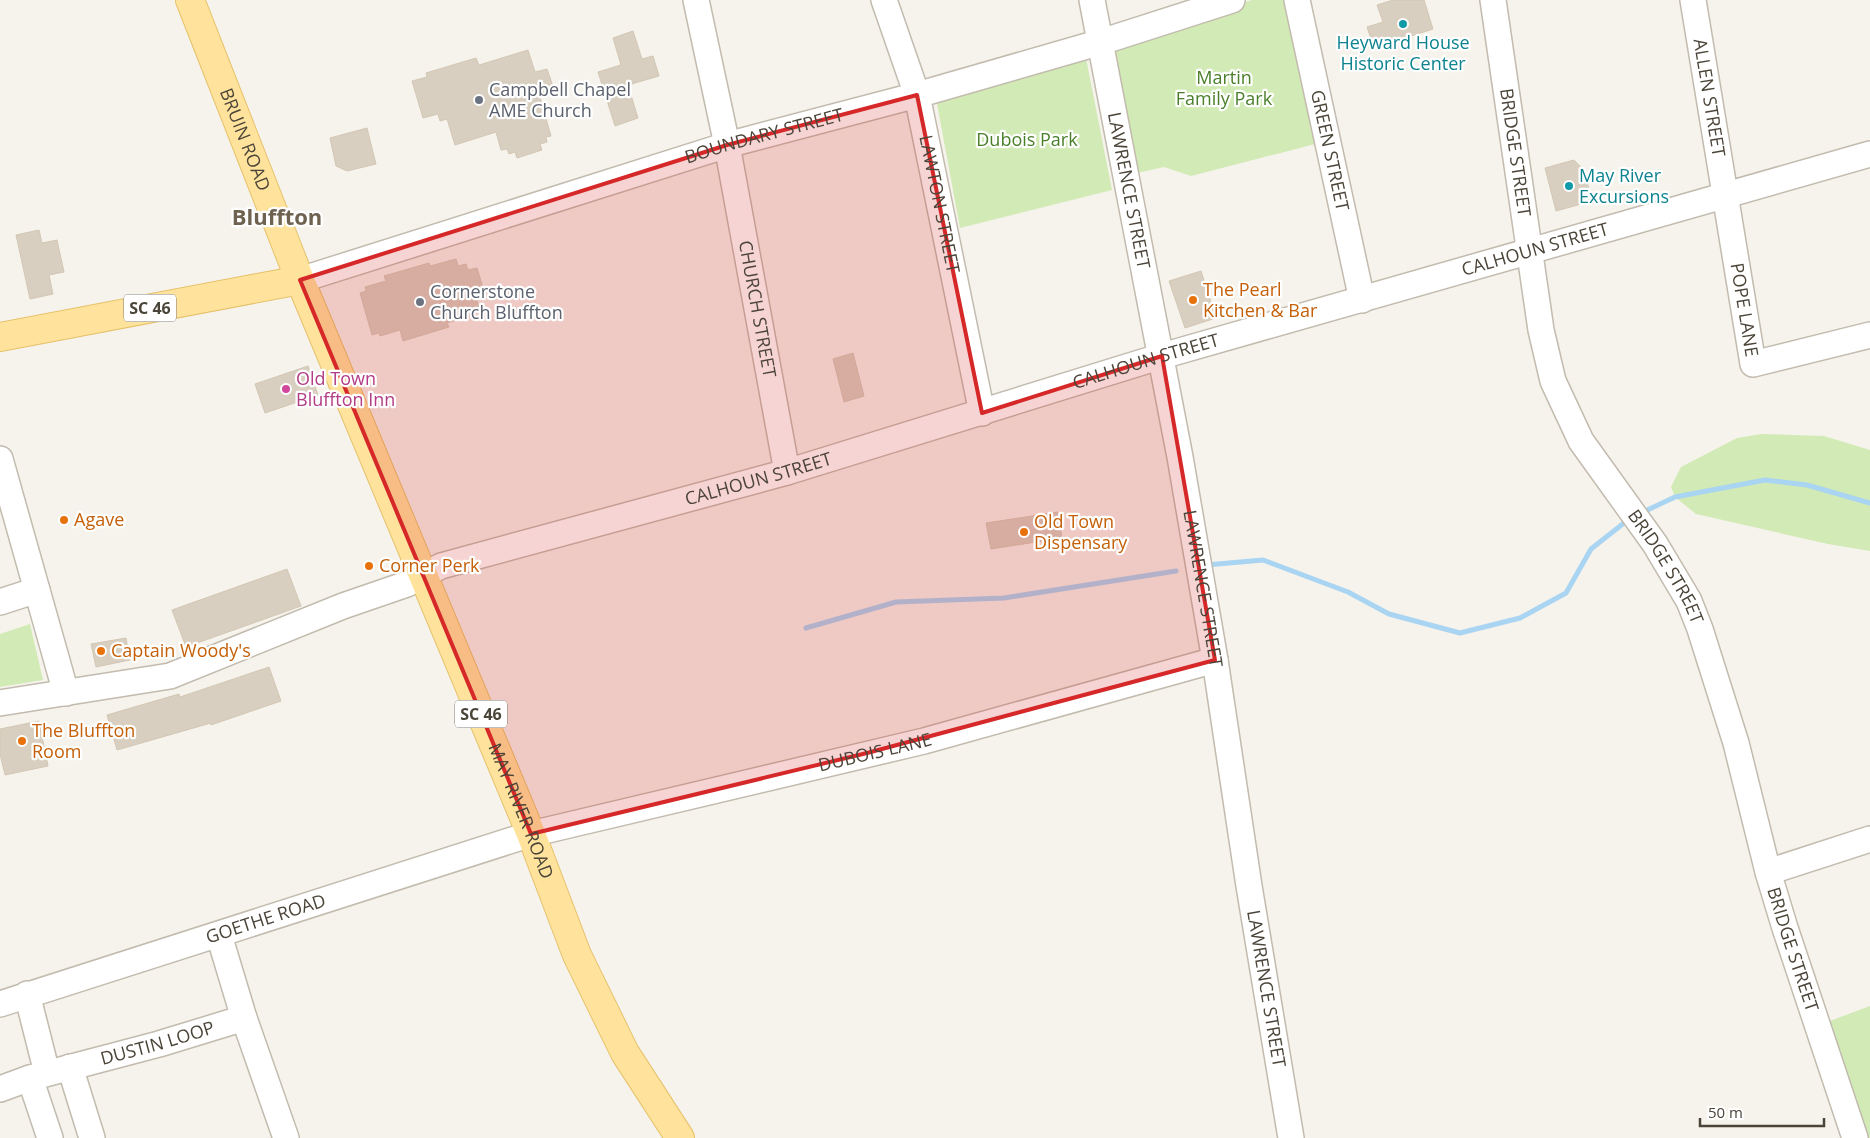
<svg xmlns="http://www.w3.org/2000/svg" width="1870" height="1138" font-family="'Open Sans',sans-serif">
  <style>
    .green { fill: #d2eab5 }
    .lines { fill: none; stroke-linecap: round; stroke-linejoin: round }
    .stream { stroke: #a9d4f2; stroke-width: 5 }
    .building { fill: #d8cfc1; stroke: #d3c7b4 }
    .minor-casing { stroke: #c2bbae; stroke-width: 28 }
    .major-casing { stroke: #e6c16a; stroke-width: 30 }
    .minor { stroke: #fff; stroke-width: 25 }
    .major { stroke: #ffe39c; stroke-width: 28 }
    .marked { fill: #d62828; fill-opacity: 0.2; stroke: #d62828; stroke-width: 4; stroke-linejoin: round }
    .culture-dot { fill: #0f9aa8; stroke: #fff; stroke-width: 2 }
    .worship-dot { fill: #6b7280; stroke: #fff; stroke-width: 2 }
    .food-dot { fill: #e8710a; stroke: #fff; stroke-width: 2 }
    .hotel-dot { fill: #d1479c; stroke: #fff; stroke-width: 2 }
    .labels { text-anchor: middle; stroke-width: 4.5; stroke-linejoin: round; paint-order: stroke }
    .shield { fill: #fff; stroke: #817c74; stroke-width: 1 }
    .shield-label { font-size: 16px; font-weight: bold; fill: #4b4439 }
    .culture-label { font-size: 18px; fill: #0d838f; stroke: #fff }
    .park-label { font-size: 18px; fill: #4a7f2a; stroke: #fff }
    .worship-label { font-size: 18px; fill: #5b616d; stroke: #fff; text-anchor: start }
    .street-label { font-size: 18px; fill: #4b4439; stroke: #fff }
    .food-label { font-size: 18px; fill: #c56008; stroke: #fff; text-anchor: start }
    .hotel-label { font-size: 18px; fill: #b23c85; stroke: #fff; text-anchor: start }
    .district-label { font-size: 22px; font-weight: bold; fill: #6e6250; stroke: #fff }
  </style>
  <rect width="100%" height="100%" fill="#f6f3ec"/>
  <g class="green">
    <polygon points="1252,0 1289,0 1319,143 1191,176 1164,167 1137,173 1110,45"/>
    <polygon points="1085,53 1112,190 960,228 935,93"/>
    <polygon points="1762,434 1824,436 1870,450 1870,551 1828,544 1696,514 1675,497 1671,487 1681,467 1737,438"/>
    <polygon points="30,624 43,680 0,687 0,634"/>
    <polygon points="1870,1006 1870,1138 1862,1138 1827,1022"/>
  </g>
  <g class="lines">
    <g class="stream">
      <polyline points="1641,513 1675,497 1765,480 1807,485 1870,503"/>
      <polyline points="1206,565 1263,560 1348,592 1389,614 1460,633 1520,618 1566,593 1591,549 1629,519"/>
      <polyline points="806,628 896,602 1004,598 1176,571"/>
    </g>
  </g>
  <g class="building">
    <polygon points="1393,0 1424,0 1433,29 1374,48 1367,27 1383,22 1377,5"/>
    <polygon points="633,31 642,59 653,56 659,76 628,85 638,118 615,126 598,72 621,65 613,38"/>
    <polygon points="528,50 535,72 547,69 554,89 539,94 551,136 546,137 547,142 540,144 542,150 517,158 515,152 509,154 507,149 501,150 496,132 455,145 447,119 440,121 438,114 423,118 412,81 427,77 426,73 476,58 479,65"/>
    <polygon points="367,128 376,164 347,171 336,166 330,138"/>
    <polygon points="1574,160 1584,170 1592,201 1556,211 1545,168"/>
    <polygon points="39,230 42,243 57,240 64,272 49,275 53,294 30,299 16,235"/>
    <polygon points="456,259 458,266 466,264 468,270 477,268 485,294 476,297 479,307 471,309 473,315 447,323 449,327 403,341 400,330 380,336 379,333 372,335 360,293 366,291 365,287 386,281 384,276 429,263 430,266"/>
    <polygon points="1201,271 1216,318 1185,328 1169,281"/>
    <polygon points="853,353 864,396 844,402 833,359"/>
    <polygon points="308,366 318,395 265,413 255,384"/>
    <polygon points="1058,512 1062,538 991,549 986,523"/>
    <polygon points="287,569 301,606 186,647 172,610"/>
    <polygon points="126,638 130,660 96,667 91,644"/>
    <polygon points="269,667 281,701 211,725 211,723 117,750 107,715 179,694 180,697"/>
    <polygon points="39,721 48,766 5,775 0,754 0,729"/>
  </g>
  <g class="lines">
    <defs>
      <g id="minor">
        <path id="s1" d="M 696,0 L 727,145 L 787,472"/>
        <path id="s2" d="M 884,0 L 917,95 L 982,413"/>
        <path id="s3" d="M 1092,0 L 1180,457 L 1215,660 L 1249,886 L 1291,1138"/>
        <path id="s4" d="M 1297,0 L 1362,300"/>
        <path id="s5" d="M 1493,0 L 1541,330 L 1553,381 L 1581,441 L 1655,544 L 1689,601 L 1700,629 L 1736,743 L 1768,872 L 1785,928 L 1855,1138"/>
        <path id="s6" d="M 1693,0 L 1753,364 L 1870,335"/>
        <path id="s7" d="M 300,280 L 727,145 L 917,95 L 1101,42 L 1232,0"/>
        <polyline points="0,459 66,693"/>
        <polyline points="0,602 37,590"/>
        <path id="s8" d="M 0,703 L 170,676 L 343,606 L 407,584 L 441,566 L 787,472 L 1162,356 L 1870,154"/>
        <polyline points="1768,872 1870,839"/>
        <polyline points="219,935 244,1018 286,1138"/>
        <polyline points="27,994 47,1073"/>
        <path id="s9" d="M 0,1004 L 531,834 L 924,741 L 1215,660"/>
        <polyline points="70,1067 92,1138"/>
        <polyline points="30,1078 50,1138"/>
        <path id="s10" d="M 0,1089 L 30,1078 L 159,1044 L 244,1018"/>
      </g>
      <g id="major">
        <path id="s11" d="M 190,0 L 300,280 L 531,834 L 577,955 L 625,1053 L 680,1138"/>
        <polyline points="0,337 300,280"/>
      </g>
    </defs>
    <use href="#minor" class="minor-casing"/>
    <use href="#major" class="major-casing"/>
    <use href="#minor" class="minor"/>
    <use href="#major" class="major"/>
  </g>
  <path class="marked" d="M 917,95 L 982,413 L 1162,356 L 1215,660 L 867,753 L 531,834 L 300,280 L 727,145 Z"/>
  <g class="culture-dot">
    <circle cx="1403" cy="24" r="5"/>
    <circle cx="1569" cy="186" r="5"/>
  </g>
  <g class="worship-dot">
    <circle cx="479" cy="100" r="5"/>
    <circle cx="420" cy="302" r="5"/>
  </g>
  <g class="food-dot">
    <circle cx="1193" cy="300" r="5"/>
    <circle cx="64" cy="520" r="5"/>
    <circle cx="1024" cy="532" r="5"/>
    <circle cx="369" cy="566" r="5"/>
    <circle cx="101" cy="651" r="5"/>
    <circle cx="22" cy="741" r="5"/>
  </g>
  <circle class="hotel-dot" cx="286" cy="389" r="5"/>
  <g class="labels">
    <g class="shield">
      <rect x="124" y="294.5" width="52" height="27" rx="4"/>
      <rect x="455" y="700.5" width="52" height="27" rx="4"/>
    </g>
    <g class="shield-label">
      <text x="150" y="314">SC 46</text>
      <text x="481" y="720">SC 46</text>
    </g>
    <g class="culture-label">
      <text x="1403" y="49">Heyward House<tspan x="1403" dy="21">Historic Center</tspan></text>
      <text x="1579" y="182" text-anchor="start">May River<tspan x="1579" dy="21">Excursions</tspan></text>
    </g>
    <g class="park-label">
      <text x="1224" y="84">Martin<tspan x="1224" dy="21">Family Park</tspan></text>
      <text x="1027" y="146">Dubois Park</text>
    </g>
    <g class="worship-label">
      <text x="489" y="96">Campbell Chapel<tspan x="489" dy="21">AME Church</tspan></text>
      <text x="430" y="298">Cornerstone<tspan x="430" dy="21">Church Bluffton</tspan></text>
    </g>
    <g class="street-label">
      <text dy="6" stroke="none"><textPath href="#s6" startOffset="99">ALLEN STREET</textPath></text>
      <text dy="6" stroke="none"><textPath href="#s7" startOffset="486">BOUNDARY STREET</textPath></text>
      <text dy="6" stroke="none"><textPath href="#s11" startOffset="150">BRUIN ROAD</textPath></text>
      <text dy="6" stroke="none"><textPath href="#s4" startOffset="154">GREEN STREET</textPath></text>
      <text dy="6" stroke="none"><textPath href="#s5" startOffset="154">BRIDGE STREET</textPath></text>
      <text dy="6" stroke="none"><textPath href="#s3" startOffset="194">LAWRENCE STREET</textPath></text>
      <text dy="6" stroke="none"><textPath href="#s2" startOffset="212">LAWTON STREET</textPath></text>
      <text dy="6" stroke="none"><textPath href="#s8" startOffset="1604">CALHOUN STREET</textPath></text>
      <text dy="6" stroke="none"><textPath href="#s1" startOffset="315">CHURCH STREET</textPath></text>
      <text dy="6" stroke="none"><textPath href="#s6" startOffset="314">POPE LANE</textPath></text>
      <text dy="6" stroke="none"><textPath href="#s8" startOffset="1199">CALHOUN STREET</textPath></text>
      <text dy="6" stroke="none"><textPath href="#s8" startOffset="794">CALHOUN STREET</textPath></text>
      <text dy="6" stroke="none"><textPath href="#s5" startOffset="604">BRIDGE STREET</textPath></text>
      <text dy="6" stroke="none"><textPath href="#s3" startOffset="599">LAWRENCE STREET</textPath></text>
      <text dy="6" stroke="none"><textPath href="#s9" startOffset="911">DUBOIS LANE</textPath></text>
      <text dy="6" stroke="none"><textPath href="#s11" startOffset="876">MAY RIVER ROAD</textPath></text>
      <text dy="6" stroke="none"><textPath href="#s9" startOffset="279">GOETHE ROAD</textPath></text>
      <text dy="6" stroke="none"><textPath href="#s5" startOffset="1009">BRIDGE STREET</textPath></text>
      <text dy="6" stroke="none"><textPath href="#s3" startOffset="1004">LAWRENCE STREET</textPath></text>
      <text dy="6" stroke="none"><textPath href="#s10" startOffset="164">DUSTIN LOOP</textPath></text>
    </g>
    <g class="food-label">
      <text x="1203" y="296">The Pearl<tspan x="1203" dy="21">Kitchen &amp; Bar</tspan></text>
      <text x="74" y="526">Agave</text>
      <text x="1034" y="528">Old Town<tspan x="1034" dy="21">Dispensary</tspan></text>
      <text x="379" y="572">Corner Perk</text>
      <text x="111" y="657">Captain Woody's</text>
      <text x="32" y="737">The Bluffton<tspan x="32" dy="21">Room</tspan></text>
    </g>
    <g class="hotel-label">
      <text x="296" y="385">Old Town<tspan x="296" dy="21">Bluffton Inn</tspan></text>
    </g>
    <g class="district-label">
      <text x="277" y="225">Bluffton</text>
    </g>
  </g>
  <path d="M1700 1118v8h124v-8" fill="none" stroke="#4b4439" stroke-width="2.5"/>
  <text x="1708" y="1118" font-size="15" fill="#4b4439" stroke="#ffffff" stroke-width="4" paint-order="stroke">50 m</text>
</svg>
